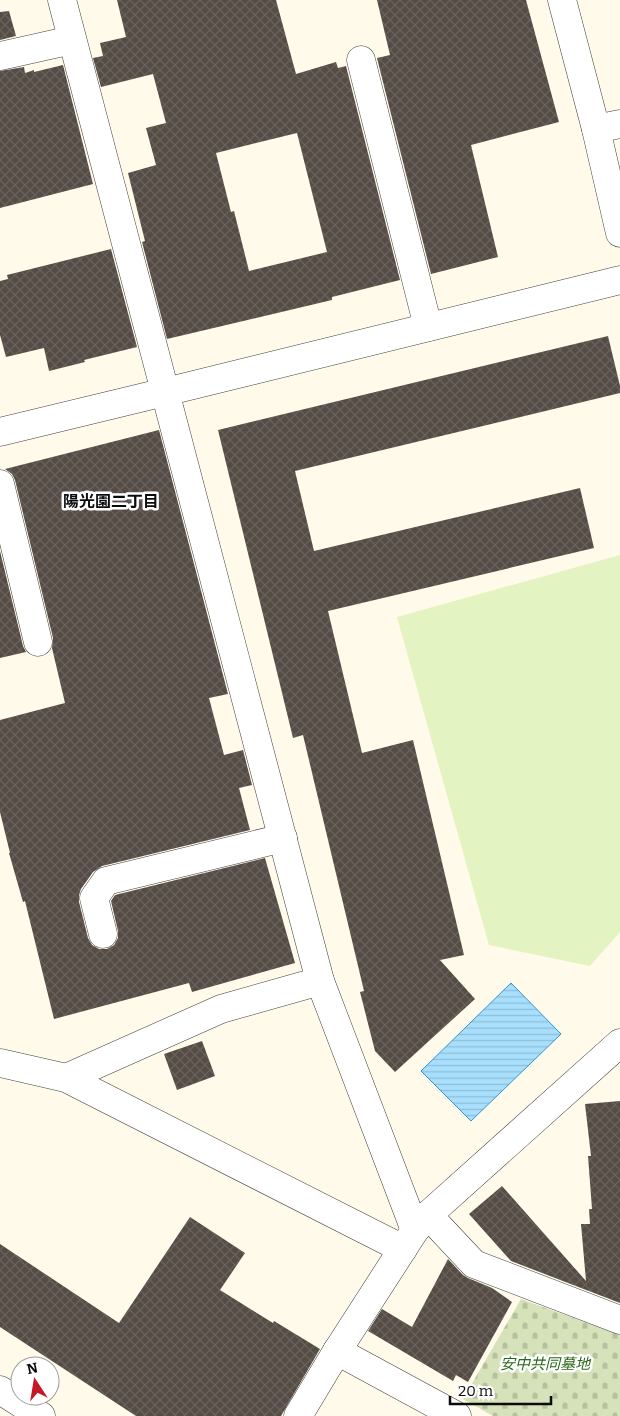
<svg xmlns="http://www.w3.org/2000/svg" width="620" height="1416" font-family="Bitter,'Noto Sans JP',serif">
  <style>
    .cemetery { fill: url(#cemetery-stones) }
    .pitch { fill: #e3f3c2 }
    .water { fill: url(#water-rules); stroke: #2897da }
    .building { fill: url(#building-cross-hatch); fill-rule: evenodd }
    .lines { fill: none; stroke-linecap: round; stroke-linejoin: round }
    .minor-casing { stroke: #3e3e3e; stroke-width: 29 }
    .minor { stroke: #fff; stroke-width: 28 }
    .labels { text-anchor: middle; stroke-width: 5; stroke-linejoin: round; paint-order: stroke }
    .park-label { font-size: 15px; font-style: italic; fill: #296816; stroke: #fff }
    .neighbourhood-label { font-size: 16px; font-weight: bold; fill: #0b0b0b; stroke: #fff }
  </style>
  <defs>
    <pattern id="cemetery-stones" width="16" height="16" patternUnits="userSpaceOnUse" patternTransform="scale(1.25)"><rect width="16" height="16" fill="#d6e2b9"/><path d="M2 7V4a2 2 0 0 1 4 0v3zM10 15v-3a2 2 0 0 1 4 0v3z" fill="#b6c19e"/></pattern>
    <pattern id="water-rules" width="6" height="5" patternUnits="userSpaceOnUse" patternTransform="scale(1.25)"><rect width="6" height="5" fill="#a8dffc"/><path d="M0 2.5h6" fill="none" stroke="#8fbed7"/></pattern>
    <pattern id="building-cross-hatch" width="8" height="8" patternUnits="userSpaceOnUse" patternTransform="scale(1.25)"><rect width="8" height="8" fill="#554c46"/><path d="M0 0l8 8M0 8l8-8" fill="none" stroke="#68615c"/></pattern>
  </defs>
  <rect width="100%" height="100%" fill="#fffae9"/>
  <polygon class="cemetery" points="521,1299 620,1335 620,1416 493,1416 463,1399"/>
  <polygon class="pitch" points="620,555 620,932 590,966 489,945 397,617"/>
  <polygon class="water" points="511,983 561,1034 471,1121 421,1071"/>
  <g class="building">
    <path d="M 117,0 L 276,0 L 296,74 L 336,62 L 338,68 L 346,66 L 400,280 L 332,297 L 332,300 L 167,339 L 142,242 L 145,241 L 128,173 L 156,165 L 146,128 L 166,123 L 153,74 L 101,87 L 93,58 L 103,56 L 100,43 L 126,37 ZM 297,133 L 327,252 L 249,271 L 234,211 L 231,212 L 216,153 Z"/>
    <polygon points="377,0 526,0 559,122 471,145 498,257 431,274 377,58 390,55"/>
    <polygon points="9,11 16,36 0,40 0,12"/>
    <polygon points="63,65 93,184 0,208 0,71 24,67 25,73 34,70 34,72"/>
    <polygon points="111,249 137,347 84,360 85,362 49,371 44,348 6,357 0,335 0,281 8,279 7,275"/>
    <polygon points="608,336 620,386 620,393 295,471 314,551 580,488 594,548 328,611 362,753 413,740 464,955 440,960 475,999 395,1072 375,1051 360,992 364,991 303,735 293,738 218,430"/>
    <polygon points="159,430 228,694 209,698 224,755 243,750 252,785 239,788 250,830 102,866 93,872 81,889 79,895 79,902 88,938 92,945 99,949 107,949 114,945 118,938 118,931 111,901 115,895 265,858 295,963 192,992 189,983 54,1019 25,901 23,902 9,853 10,853 0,812 0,720 65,703 52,648 53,638 15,480 12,474 5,469"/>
    <polygon points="0,551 23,646 26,652 0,658"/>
    <polygon points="202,1041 215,1076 177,1090 164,1054"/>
    <polygon points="620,1101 620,1303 511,1261 469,1214 502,1186 586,1281 581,1224 590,1224 589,1209 592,1209 588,1156 591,1156 585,1104"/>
    <polygon points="190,1217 245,1253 220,1290 273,1323 274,1321 320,1349 281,1416 136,1416 0,1327 0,1244 119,1323"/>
    <polygon points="448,1259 463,1275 468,1278 492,1288 512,1302 468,1382 456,1375 453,1381 368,1331 382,1309 412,1327"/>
  </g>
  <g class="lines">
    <defs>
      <g id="minor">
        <polyline points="62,0 320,981 415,1230"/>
        <polyline points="562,0 596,129 620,233"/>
        <polyline points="0,56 72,40"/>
        <polyline points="361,60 428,327"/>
        <polyline points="596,129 620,124"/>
        <polyline points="0,432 165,392 620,280"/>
        <polyline points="0,484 38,642"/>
        <polyline points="103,934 94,898 106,881 283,838"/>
        <polyline points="0,1063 66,1078 403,1249"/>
        <polyline points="66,1078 221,1009 320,981"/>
        <polyline points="428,1215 474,1264 620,1320"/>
        <polyline points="337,1351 457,1416"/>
        <polyline points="0,1390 41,1416"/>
        <polyline points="298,1416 337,1351 415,1230 428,1215 620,1043"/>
      </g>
    </defs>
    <use href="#minor" class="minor-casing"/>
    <use href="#minor" class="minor"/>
  </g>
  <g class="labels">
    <g class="park-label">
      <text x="545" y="1369">安中共同墓地</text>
    </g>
    <g class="neighbourhood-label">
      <text x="111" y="507">陽光園二丁目</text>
    </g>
  </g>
  <g transform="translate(35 1381) rotate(348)"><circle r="24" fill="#ffffff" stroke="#9d9d9d"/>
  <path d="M0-4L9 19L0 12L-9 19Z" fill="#c71724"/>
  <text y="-8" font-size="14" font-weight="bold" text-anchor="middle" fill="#0b0b0b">N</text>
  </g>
  <path d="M450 1396v8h101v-8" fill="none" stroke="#0b0b0b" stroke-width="2.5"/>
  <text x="458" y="1396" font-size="15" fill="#0b0b0b" stroke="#ffffff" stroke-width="4" paint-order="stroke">20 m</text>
</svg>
